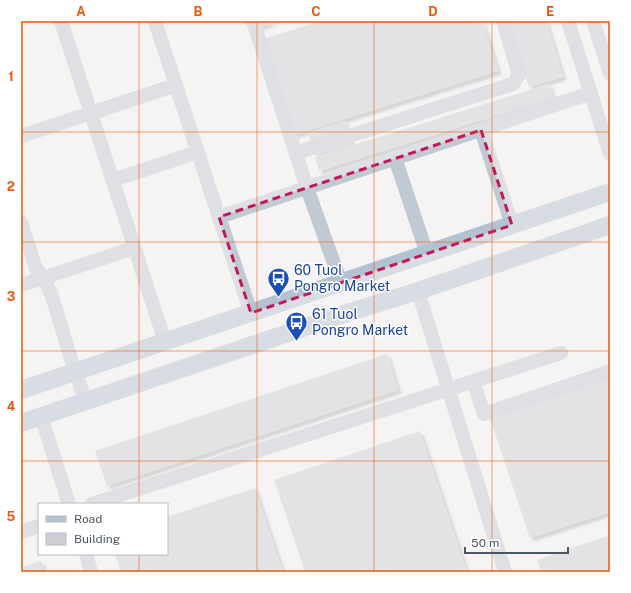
<svg xmlns="http://www.w3.org/2000/svg" width="631" height="593" font-family="'Public Sans',sans-serif">
  <style>
    .building { fill: #cdcfd5; filter: url(#shadow) }
    .lines { fill: none; stroke-linecap: round; stroke-linejoin: round }
    .minor { stroke: #c1cad2; stroke-width: 14 }
    .major { stroke: #b3c2d1; stroke-width: 18 }
    .marked { fill: none; stroke: #c2185b; stroke-width: 3; stroke-dasharray: 8 5; stroke-linejoin: round }
    .grid { fill: none; stroke: #e8590c; stroke-width: 1; stroke-opacity: 0.55 }
    .labels { text-anchor: middle; stroke-width: 3; stroke-linejoin: round; paint-order: stroke }
    .transit-label { font-size: 14px; fill: #164399; stroke: #fff; text-anchor: start }
    .neatline { fill: none; stroke: #e8590c; stroke-width: 1.5 }
    .grid-label { font-size: 13px; text-anchor: middle; font-weight: bold; fill: #e8590c }
  </style>
  <defs>
    <filter id="shadow"><feDropShadow dx="3.5" dy="3.5" stdDeviation="1" flood-color="#0004"/></filter>
  </defs>
  <rect width="100%" height="100%" fill="#f5f3f3"/>
  <g class="building">
    <polygon points="257,21 276,21 259,27"/>
    <polygon points="321,21 483,21 483,22 278,87 263,39"/>
    <polygon points="508,21 546,21 563,77 529,87"/>
    <polygon points="483,23 498,71 293,135 278,87"/>
    <polygon points="549,84 553,98 319,171 315,157"/>
    <polygon points="345,121 352,144 314,155 308,133"/>
    <polygon points="387,354 398,390 107,486 95,451"/>
    <polygon points="610,378 610,512 530,538 490,418"/>
    <polygon points="420,431 467,572 305,572 274,480"/>
    <polygon points="255,488 283,572 121,572 115,554 167,554 167,517"/>
    <polygon points="610,535 610,572 541,572 537,560"/>
    <polygon points="41,561 44,572 21,572 21,567"/>
  </g>
  <g class="lines">
    <g class="minor">
      <polyline points="61,21 165,342"/>
      <polyline points="155,21 219,217 251,313"/>
      <polyline points="253,21 307,188 341,283"/>
      <polyline points="568,21 610,154"/>
      <polyline points="593,21 610,74"/>
      <polyline points="481,130 512,225"/>
      <polyline points="21,136 176,85"/>
      <polyline points="296,153 513,84 519,75 503,21"/>
      <polyline points="395,158 427,254"/>
      <polyline points="113,180 198,152"/>
      <polyline points="219,217 591,93"/>
      <polyline points="21,222 35,266 47,285 52,296 75,372 86,401"/>
      <polyline points="21,285 134,248"/>
      <polyline points="418,291 505,572"/>
      <polyline points="473,381 484,414 610,371"/>
      <polyline points="41,416 69,504"/>
      <polyline points="92,504 561,353"/>
      <polyline points="21,532 39,526"/>
      <polyline points="86,554 91,572"/>
    </g>
    <g class="major">
      <polyline points="21,390 610,192"/>
      <polyline points="21,423 350,312 418,291 610,225"/>
    </g>
  </g>
  <path d="M0 0H631V593H0ZM 481,130 L 512,225 L 251,313 L 219,217 Z" fill="#f5f3f3" fill-opacity=".55" fill-rule="evenodd"/>
  <path class="marked" d="M 481,130 L 512,225 L 251,313 L 219,217 Z"/>
  <path class="grid" d="M 139,21 L 139,504M 257,21 L 257,572M 374,21 L 374,572M 492,21 L 492,572M 21,132 L 610,132M 21,242 L 610,242M 21,351 L 610,351M 21,461 L 610,461M 139,554 L 139,572"/>
  <defs>
    <symbol id="bus-pin" viewBox="-11 -11 22 30"><path d="M0 17L-7.5 6A9.5 9.5 0 1 1 7.5 6Z" fill="#1a4fb4" stroke="#fff"/><path d="M-5-6H5V4H4V6H2V4H-2V6H-4V4H-5ZM-3.5-4V0h7V-4ZM-3.5 1.2v1.5H-2V1.2ZM2 1.2v1.5H3.5V1.2Z" fill="#fff"/></symbol>
  </defs>
  <g fill-rule="evenodd">
    <use href="#bus-pin" x="266" y="266" width="25" height="34"/>
    <use href="#bus-pin" x="284" y="310" width="25" height="34"/>
  </g>
  <g class="labels">
    <g class="transit-label">
      <text x="294" y="275">60 Tuol<tspan x="294" dy="16">Pongro Market</tspan></text>
      <text x="312" y="319">61 Tuol<tspan x="312" dy="16">Pongro Market</tspan></text>
    </g>
  </g>
  <rect width="631" height="593" fill="none" stroke="#ffffff" stroke-width="44"/>
  <rect x="38" y="503" width="130" height="52" fill="#ffffff" stroke="#b7bbc0"/>
  <rect x="46" y="516" width="20" height="6" fill="#b3c2d1" stroke="#b7bbc0"/>
  <text x="74" y="523" font-size="12" fill="#4a5661">Road</text>
  <rect x="46" y="533" width="20" height="12" fill="#cdcfd5" stroke="#b7bbc0"/>
  <text x="74" y="543" font-size="12" fill="#4a5661">Building</text>
  <path d="M465 547v6h103v-6" fill="none" stroke="#4a5661" stroke-width="2"/>
  <text x="471" y="547" font-size="12" fill="#4a5661" stroke="#ffffff" stroke-width="3" paint-order="stroke">50 m</text>
  <rect x="22" y="22" width="587" height="549" class="neatline"/>
  <g class="grid-label">
    <text x="81" y="16">A</text>
    <text x="198" y="16">B</text>
    <text x="316" y="16">C</text>
    <text x="433" y="16">D</text>
    <text x="550" y="16">E</text>
    <text x="11" y="81">1</text>
    <text x="11" y="191">2</text>
    <text x="11" y="301">3</text>
    <text x="11" y="411">4</text>
    <text x="11" y="521">5</text>
  </g>
</svg>
